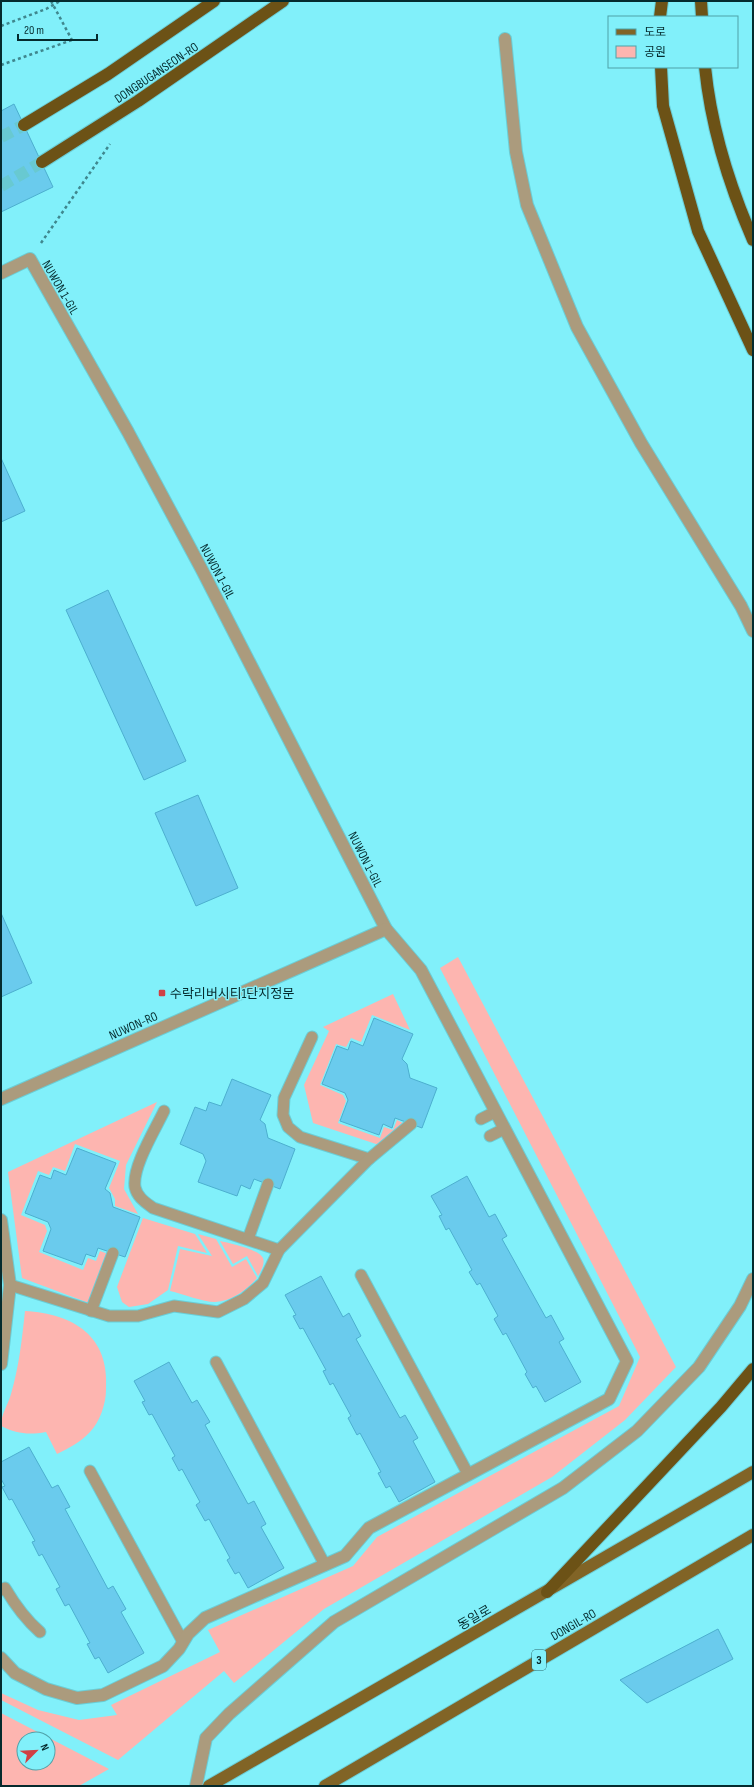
<svg xmlns="http://www.w3.org/2000/svg" width="754" height="1787" font-family="'Sofia Sans Condensed','Noto Sans KR',sans-serif">
  <style>
    .green { fill: #fdb5b0; fill-rule: evenodd }
    .building { fill: #6acbed; stroke: #4cafcf }
    .lines { fill: none; stroke-linecap: round; stroke-linejoin: round }
    .highway-tunnel { stroke: #68c9d1; stroke-width: 12; stroke-dasharray: 12 6; stroke-linecap: butt }
    .lane-casing { stroke: #6bcdd5; stroke-width: 13 }
    .street-casing { stroke: #6bcdd5; stroke-width: 14 }
    .primary-casing { stroke: #6bcdd5; stroke-width: 14 }
    .highway-casing { stroke: #6bcdd5; stroke-width: 14 }
    .path { stroke: #3f878e; stroke-width: 2.5; stroke-dasharray: 3 3; stroke-linecap: butt }
    .lane { stroke: #ab9b7d; stroke-width: 11 }
    .street { stroke: #ab9b7d; stroke-width: 12 }
    .primary { stroke: #816426; stroke-width: 12 }
    .highway { stroke: #6c5216; stroke-width: 12 }
    .path-bridge { stroke: #3f878e; stroke-width: 2.5; stroke-dasharray: 3 3; stroke-linecap: butt }
    .poi-dot { fill: #d04044; stroke: #81f0fa; stroke-width: 1.5 }
    .labels { text-anchor: middle; stroke-width: 3; stroke-linejoin: round; paint-order: stroke }
    .shield { fill: #81f0fa; stroke: #2a666b; stroke-width: 1 }
    .shield-label { font-size: 12px; font-weight: bold; fill: #052b2e }
    .street-label { font-size: 13px; fill: #052b2e; stroke: #81f0fa }
    .poi-label { font-size: 13px; fill: #052b2e; stroke: #81f0fa; text-anchor: start }
  </style>
  <rect width="100%" height="100%" fill="#81f0fa"/>
  <g class="green">
    <polygon points="458,957 676,1367 625,1420 552,1477 324,1609 234,1683 224,1671 118,1760 1,1700 1,1693 38,1710 79,1720 117,1715 111,1705 220,1652 208,1630 353,1566 377,1537 619,1406 640,1357 440,968"/>
    <polygon points="393,994 410,1030 372,1015 361,1042 351,1038 346,1047 336,1044 320,1085 343,1095 346,1101 338,1123 380,1138 384,1127 393,1130 397,1120 405,1124 379,1145 313,1123 304,1085 329,1031 323,1027"/>
    <polygon points="157,1102 126,1165 124,1189 138,1214 115,1206 115,1199 109,1188 120,1161 75,1144 65,1171 53,1167 49,1175 38,1171 21,1215 45,1225 47,1231 39,1252 83,1270 88,1258 96,1261 100,1251 108,1254 89,1303 22,1278 8,1172"/>
    <polygon points="143,1218 195,1234 207,1253 178,1246 168,1290 148,1304 129,1307 122,1302 117,1287"/>
    <path d="M 198,1234 L 216,1239 L 232,1267 L 246,1259 L 257,1278 C 247,1290 232,1301 215,1302 C 203,1302 183,1294 170,1291 L 180,1249 L 212,1256 Z"/>
    <path d="M 220,1241 C 229,1243 259,1249 263,1258 C 265,1264 261,1271 258,1276 L 247,1256 L 233,1264 Z"/>
    <path d="M 25,1311 C 74,1314 110,1336 106,1390 C 106,1403 100,1422 90,1432 C 81,1442 69,1448 57,1454 L 46,1432 C 29,1435 17,1434 1,1426 C 1,1414 8,1405 11,1394 C 19,1367 22,1339 25,1311 Z"/>
    <path d="M 1,1713 L 109,1769 L 79,1786 L 1,1786 ZM 24,1739 L 48,1739 L 48,1763 L 24,1763 Z"/>
  </g>
  <g class="building">
    <polygon points="14,104 53,187 1,212 1,111"/>
    <polygon points="1,458 25,511 1,522"/>
    <polygon points="108,590 186,761 144,780 66,610"/>
    <polygon points="198,795 238,888 196,906 155,813"/>
    <polygon points="1,913 32,983 1,997"/>
    <polygon points="374,1018 413,1034 402,1059 407,1064 410,1078 437,1088 422,1128 395,1118 392,1128 383,1124 379,1135 340,1121 348,1100 345,1093 322,1084 337,1046 348,1050 351,1041 363,1046"/>
    <polygon points="232,1079 271,1095 260,1120 265,1124 268,1138 295,1149 280,1189 254,1179 250,1189 241,1185 237,1196 198,1182 206,1161 203,1154 180,1144 195,1107 206,1111 209,1102 221,1106"/>
    <polygon points="77,1148 116,1163 105,1189 110,1193 113,1207 140,1217 125,1257 98,1248 95,1257 86,1254 82,1265 43,1251 51,1229 48,1222 25,1213 40,1175 51,1179 54,1170 66,1175"/>
    <polygon points="467,1176 489,1217 495,1214 507,1236 502,1239 546,1318 551,1315 564,1339 559,1342 581,1382 545,1402 536,1386 533,1388 525,1374 527,1372 506,1333 503,1335 494,1319 498,1316 480,1283 477,1285 469,1272 472,1270 449,1228 446,1230 439,1216 442,1215 431,1196"/>
    <polygon points="321,1276 343,1317 349,1313 361,1336 356,1339 400,1418 405,1415 418,1438 413,1441 435,1482 399,1502 390,1486 386,1488 378,1473 381,1472 360,1433 357,1435 348,1418 351,1416 333,1383 330,1385 323,1371 326,1370 303,1328 300,1329 293,1316 296,1315 285,1295"/>
    <polygon points="169,1362 192,1403 197,1400 210,1422 205,1425 248,1504 254,1501 266,1524 261,1527 284,1568 248,1588 239,1572 235,1574 227,1560 230,1558 209,1519 205,1521 196,1505 200,1502 182,1469 179,1471 172,1458 175,1456 152,1414 149,1415 142,1402 145,1401 134,1381"/>
    <polygon points="29,1447 52,1488 58,1485 70,1507 65,1509 108,1589 113,1586 126,1609 121,1612 144,1653 108,1673 99,1657 95,1659 87,1644 90,1643 69,1604 65,1606 56,1589 60,1587 42,1554 39,1556 32,1542 35,1541 12,1499 9,1500 2,1487 5,1486 1,1479 1,1462"/>
    <polygon points="718,1629 733,1659 647,1703 620,1680"/>
  </g>
  <g class="lines">
    <g class="highway-tunnel">
      <polyline points="1,137 24,125"/>
      <polyline points="1,186 42,162"/>
    </g>
    <defs>
      <g id="lane">
        <polyline points="312,1037 284,1098 283,1115 288,1127 300,1137 369,1159"/>
        <path d="M 164,1111 C 155,1130 132,1167 135,1187 C 137,1197 145,1202 153,1208 L 279,1250"/>
        <polyline points="481,1119 495,1112"/>
        <polyline points="490,1136 504,1129"/>
        <polyline points="248,1239 268,1184"/>
        <polyline points="361,1275 468,1474"/>
        <polyline points="10,1285 109,1316 138,1316 174,1306 218,1312 244,1299 263,1283 279,1250 369,1159 411,1124"/>
        <polyline points="91,1311 113,1253"/>
        <polyline points="216,1362 325,1565"/>
        <polyline points="90,1471 183,1642"/>
        <path d="M 1,1590 L 5,1588 C 15,1605 25,1619 40,1632"/>
      </g>
      <g id="street">
        <polyline points="505,39 516,152 527,205 577,327 641,443 741,606 753,631"/>
        <polyline points="1,273 30,259 128,432 202,570 386,929 421,970 627,1361 609,1399 369,1528 345,1556 205,1618 188,1634 179,1649 163,1666 103,1695 77,1698 46,1689 15,1673 1,1658"/>
        <polyline points="1,1099 386,929"/>
        <polyline points="1,1220 10,1285 1,1364"/>
        <polyline points="196,1786 206,1738 229,1714 334,1622 563,1488 637,1431 699,1367 740,1306 753,1279"/>
      </g>
      <g id="primary">
        <polyline points="209,1786 753,1472"/>
        <polyline points="325,1786 753,1535"/>
      </g>
      <g id="highway">
        <polyline points="701,1 702,17"/>
        <polyline points="660,17 662,1"/>
        <polyline points="661,67 663,106 698,231 753,350"/>
        <path d="M 705,67 C 711,127 729,185 753,240"/>
        <polyline points="24,125 108,74 214,1"/>
        <polyline points="42,162 138,101 283,1"/>
        <polyline points="547,1592 721,1407 753,1369"/>
      </g>
    </defs>
    <use href="#lane" class="lane-casing"/>
    <use href="#street" class="street-casing"/>
    <use href="#primary" class="primary-casing"/>
    <use href="#highway" class="highway-casing"/>
    <g class="path">
      <polyline points="1,26 46,9 60,1"/>
      <polyline points="1,65 72,40"/>
      <polyline points="41,243 110,144"/>
    </g>
    <use href="#lane" class="lane"/>
    <use href="#street" class="street"/>
    <use href="#primary" class="primary"/>
    <use href="#highway" class="highway"/>
    <polyline class="path-bridge" points="51,1 72,40"/>
  </g>
  <rect class="poi-dot" x="158" y="989" width="8" height="8" rx="2"/>
  <g class="labels">
    <rect class="shield" x="532" y="1650" width="14" height="20" rx="3"/>
    <g class="shield-label">
      <text x="539" y="1664">3</text>
    </g>
    <g class="street-label">
      <text transform="translate(156 72) rotate(-34)" y="5">DONGBUGANSEON-RO</text>
      <text transform="translate(61 287) rotate(60)" y="5">NUWON 1-GIL</text>
      <text transform="translate(218 571) rotate(62)" y="5">NUWON 1-GIL</text>
      <text transform="translate(366 859) rotate(63)" y="5">NUWON 1-GIL</text>
      <text transform="translate(133 1025) rotate(-24)" y="5">NUWON-RO</text>
      <text transform="translate(474 1617) rotate(-30)" y="5">동일로</text>
      <text transform="translate(573 1624) rotate(-30)" y="5">DONGIL-RO</text>
    </g>
    <g class="poi-label">
      <text x="170" y="998">수락리버시티1단지정문</text>
    </g>
  </g>
  <rect width="754" height="1787" fill="none" stroke="#052b2e" stroke-width="4"/>
  <rect x="608" y="16" width="130" height="52" fill="#81f0fa" stroke="#4fa1a8"/>
  <rect x="616" y="29" width="20" height="6" fill="#816426" stroke="#4fa1a8"/>
  <text x="644" y="36" font-size="12" fill="#052b2e">도로</text>
  <rect x="616" y="46" width="20" height="12" fill="#fdb5b0" stroke="#4fa1a8"/>
  <text x="644" y="56" font-size="12" fill="#052b2e">공원</text>
  <g transform="translate(36 1751) rotate(66)"><circle r="19" fill="#81f0fa" stroke="#4fa1a8"/>
  <path d="M0-3L7 15L0 10L-7 15Z" fill="#d04044"/>
  <text y="-6" font-size="11" font-weight="bold" text-anchor="middle" fill="#052b2e">N</text>
  </g>
  <path d="M18 34v6h79v-6" fill="none" stroke="#052b2e" stroke-width="2"/>
  <text x="24" y="34" font-size="12" fill="#052b2e" stroke="#81f0fa" stroke-width="3" paint-order="stroke">20 m</text>
</svg>
